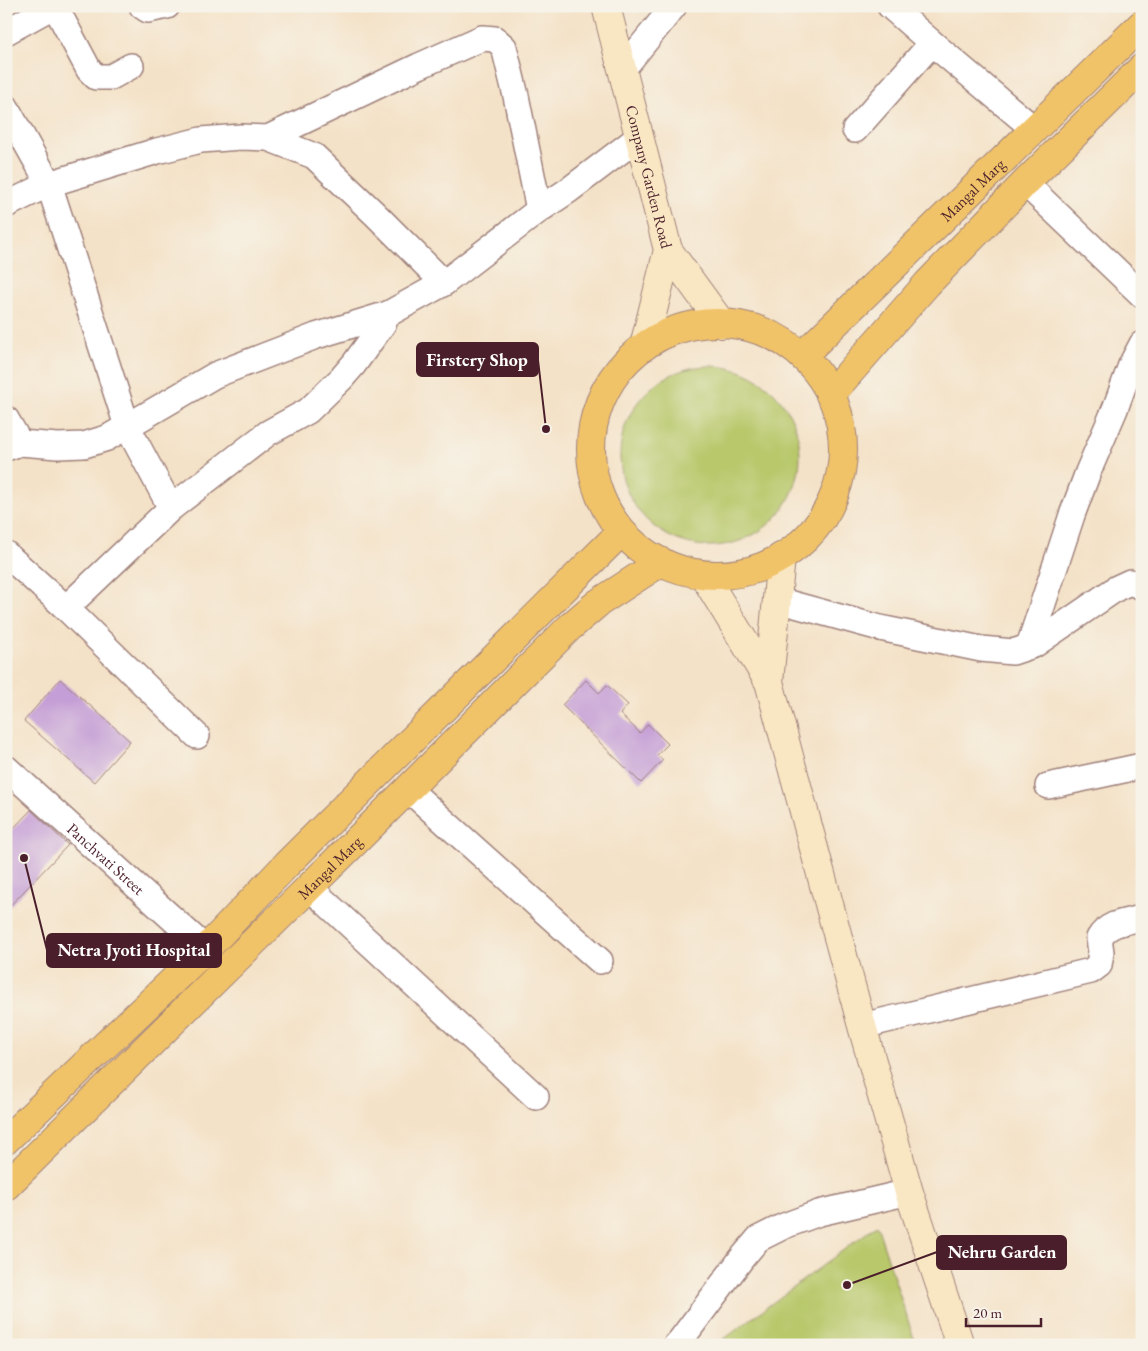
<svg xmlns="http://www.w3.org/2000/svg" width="1148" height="1351" font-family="'EB Garamond',serif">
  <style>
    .green { fill: #b8c86b; stroke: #81744b }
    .building { fill: #c49ed6 }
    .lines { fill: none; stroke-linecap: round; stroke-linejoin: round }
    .street-casing { stroke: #9f807a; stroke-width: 28 }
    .secondary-casing { stroke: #9f807a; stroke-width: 30 }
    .primary-casing { stroke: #9f807a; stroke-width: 30 }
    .street { stroke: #fff; stroke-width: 25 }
    .secondary { stroke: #f9e7c3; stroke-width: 28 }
    .primary { stroke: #f1c369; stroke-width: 28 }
    .labels { text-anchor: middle; stroke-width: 4.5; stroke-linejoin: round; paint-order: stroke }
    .street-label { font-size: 16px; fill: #4a1f2b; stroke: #f7f3e8 }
    .leader { fill: none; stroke: #4a1f2b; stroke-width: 2 }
    .callout-dot { fill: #4a1f2b; stroke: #f7f3e8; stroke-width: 2 }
    .callout { fill: #4a1f2b; stroke: #4a1f2b; stroke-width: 2 }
    .callout-label { font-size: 18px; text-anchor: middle; font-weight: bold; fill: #fff }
  </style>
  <rect width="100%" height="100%" fill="#f7f3e8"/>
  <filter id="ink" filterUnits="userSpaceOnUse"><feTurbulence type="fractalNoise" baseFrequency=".02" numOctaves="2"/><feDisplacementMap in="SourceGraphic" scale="10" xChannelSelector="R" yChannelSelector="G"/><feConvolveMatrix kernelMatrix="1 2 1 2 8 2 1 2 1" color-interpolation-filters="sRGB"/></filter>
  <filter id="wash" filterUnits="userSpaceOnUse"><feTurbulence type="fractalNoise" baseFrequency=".0096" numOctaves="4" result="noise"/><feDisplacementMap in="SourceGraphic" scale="20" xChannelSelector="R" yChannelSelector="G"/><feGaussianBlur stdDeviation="1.12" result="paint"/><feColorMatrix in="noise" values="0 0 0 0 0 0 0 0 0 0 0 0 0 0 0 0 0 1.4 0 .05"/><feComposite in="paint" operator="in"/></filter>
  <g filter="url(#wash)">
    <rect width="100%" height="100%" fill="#f4e2c8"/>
    <g class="green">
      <circle cx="710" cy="456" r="90"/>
      <polygon points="877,1225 916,1345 716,1345"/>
    </g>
    <g id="blocks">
      <g class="building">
        <polygon points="60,679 130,741 94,782 24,721"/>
        <polygon points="586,680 599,693 607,685 628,705 620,714 640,733 648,724 668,744 657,755 663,760 641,783 562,705"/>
        <polygon points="31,810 68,845 6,910 6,836"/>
      </g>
    </g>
  </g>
  <g filter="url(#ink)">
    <use href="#blocks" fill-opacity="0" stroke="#9f807a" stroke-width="1"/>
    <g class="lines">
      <defs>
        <g id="street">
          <polyline points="55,6 89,70 96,77 111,77 131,66"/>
          <polyline points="142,6 148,10 167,6"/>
          <polyline points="890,6 932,43 1034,129"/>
          <polyline points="6,32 53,6"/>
          <polyline points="622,70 674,6"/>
          <polyline points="6,107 49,184 127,426 171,508"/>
          <polyline points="855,130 932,43"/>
          <polyline points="268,138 419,66 482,38 495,39 504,47 516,96 539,210"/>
          <polyline points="1025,183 1142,295"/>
          <polyline points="6,205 49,184 157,151 201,140 241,137 268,138 314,156 375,214 444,283"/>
          <polyline points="6,419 20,443"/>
          <polyline points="6,448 20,443 58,446 84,445 107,438 215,375 316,336 388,314"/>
          <polyline points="6,554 66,608 197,736"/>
          <polyline points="777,600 880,628 981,649 1013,652 1034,645 1117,588 1130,582 1142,587"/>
          <polyline points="66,608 171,508 268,433 308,411 341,379 354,364 383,324 388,314 444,283 539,210 569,190 639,137"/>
          <polyline points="1029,646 1072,515 1088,472 1115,409 1131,365 1142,344"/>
          <path id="s1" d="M 6,768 L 206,949"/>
          <polyline points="1048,786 1142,766"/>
          <polyline points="408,789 600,961"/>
          <polyline points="309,887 536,1097"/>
          <path d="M 862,1026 L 1091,971 L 1099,965 L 1101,952 L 1099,938 C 1109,922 1125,922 1142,918"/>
          <polyline points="676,1345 680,1341 742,1258 758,1239 784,1226 819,1213 909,1192"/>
        </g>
        <g id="secondary">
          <path id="s2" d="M 606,6 L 668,250 L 644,346"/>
          <polyline points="668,250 722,324"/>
          <polyline points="704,576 769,682 862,1026 909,1192 960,1345"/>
          <polyline points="769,682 781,557"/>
        </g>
        <g id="primary">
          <circle cx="717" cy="449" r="126"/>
          <path id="s3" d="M 802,356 L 1142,24"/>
          <polyline points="830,395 927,284 1025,183 1142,68"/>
          <polyline points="6,1140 206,949 287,864 621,532"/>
          <path id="s4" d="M 6,1186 L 349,848 L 570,627 L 598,603 L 661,562"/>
        </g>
      </defs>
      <use href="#street" class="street-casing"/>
      <use href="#secondary" class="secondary-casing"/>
      <use href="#primary" class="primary-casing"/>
      <use href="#street" class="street"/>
      <use href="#secondary" class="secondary"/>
      <use href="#primary" class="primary"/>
    </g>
  </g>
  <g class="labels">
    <g class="street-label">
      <text dy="6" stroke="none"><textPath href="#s2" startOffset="176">Company Garden Road</textPath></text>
      <text dy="6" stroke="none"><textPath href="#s3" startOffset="238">Mangal Marg</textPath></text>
      <text dy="6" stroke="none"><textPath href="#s1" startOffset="135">Panchvati Street</textPath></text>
      <text dy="6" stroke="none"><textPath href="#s4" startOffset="454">Mangal Marg</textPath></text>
    </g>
  </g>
  <path class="leader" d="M546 429L538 360M24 858L47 950M847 1285L937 1252"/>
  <g class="callout-dot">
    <circle cx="546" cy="429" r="5"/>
    <circle cx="24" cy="858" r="5"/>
    <circle cx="847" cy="1285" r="5"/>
  </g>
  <g class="callout">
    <rect x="417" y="343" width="121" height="33" rx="5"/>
    <rect x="47" y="934" width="174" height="33" rx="5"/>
    <rect x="937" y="1236" width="129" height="33" rx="5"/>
  </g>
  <g class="callout-label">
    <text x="477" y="366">Firstcry Shop</text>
    <text x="134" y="956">Netra Jyoti Hospital</text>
    <text x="1002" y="1258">Nehru Garden</text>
  </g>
  <rect width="1148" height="1351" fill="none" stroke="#f7f3e8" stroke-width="25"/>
  <path d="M966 1318v8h75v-8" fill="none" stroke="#4a1f2b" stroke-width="2.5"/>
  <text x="973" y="1318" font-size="15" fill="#4a1f2b" stroke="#f7f3e8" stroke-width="4" paint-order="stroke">20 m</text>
</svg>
